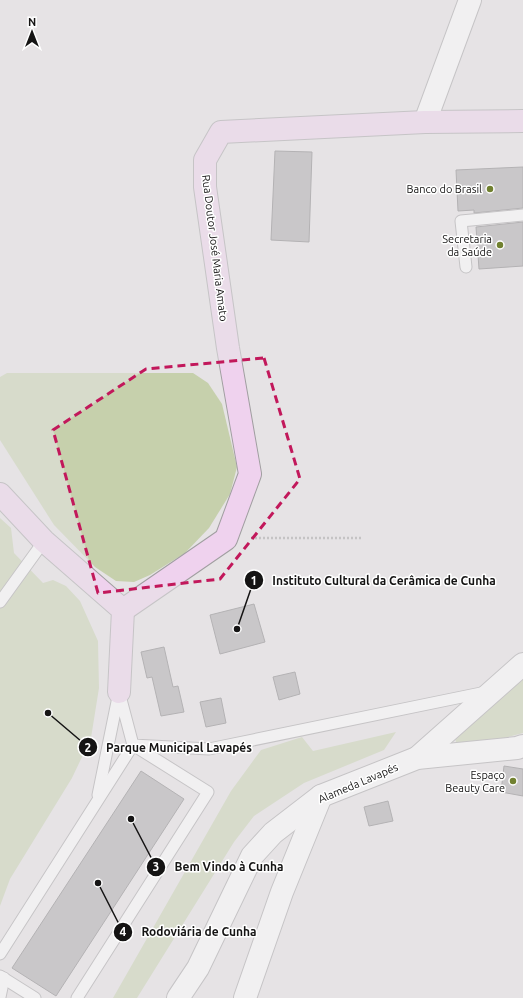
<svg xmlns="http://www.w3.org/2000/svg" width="523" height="998" font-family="Ubuntu,sans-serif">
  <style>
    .green { fill: #c6d0ac }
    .building { fill: #a7a5a7; stroke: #787678 }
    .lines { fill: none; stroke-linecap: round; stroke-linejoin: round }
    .lane-casing { stroke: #a09ea0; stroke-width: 13 }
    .street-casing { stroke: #a09ea0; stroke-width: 24 }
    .secondary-casing { stroke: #a09ea0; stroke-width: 24 }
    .path { stroke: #9d9b9c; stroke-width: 2.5; stroke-dasharray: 2 2; stroke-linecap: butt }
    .lane { stroke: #fff; stroke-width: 11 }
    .street { stroke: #fff; stroke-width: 22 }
    .secondary { stroke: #efd2ee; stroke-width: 22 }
    .marked { fill: none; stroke: #c2185b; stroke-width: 3; stroke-dasharray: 8 5; stroke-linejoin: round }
    .poi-dot { fill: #718130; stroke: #fff; stroke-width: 1.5 }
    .labels { text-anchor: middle; stroke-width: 3; stroke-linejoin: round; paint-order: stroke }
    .poi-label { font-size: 11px; fill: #151414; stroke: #fff; text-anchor: end }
    .street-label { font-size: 11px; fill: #151414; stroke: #fff }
    .leader { fill: none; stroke: #151414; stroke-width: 1.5 }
    .callout-dot { fill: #151414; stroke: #fff; stroke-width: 1.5 }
    .mark-label { font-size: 12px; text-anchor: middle; font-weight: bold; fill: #fff }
    .callout-label { font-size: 12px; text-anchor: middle; font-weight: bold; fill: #151414; stroke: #fff; stroke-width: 3; stroke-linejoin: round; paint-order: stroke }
  </style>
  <rect width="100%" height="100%" fill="#e6e3e5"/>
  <g class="green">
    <polygon points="7,373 193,373 208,383 222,404 237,467 230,494 209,528 185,553 150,575 134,582 116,581 95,567 54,525 0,440 0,377"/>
    <polygon points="0,518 11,528 14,553 43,583 53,580 66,586 80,601 98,641 99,688 91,738 72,778 10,879 0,906"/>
    <polygon points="523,679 523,733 479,745 457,744 455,739"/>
    <polygon points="396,732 384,750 304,783 254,816 234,842 137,998 113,998 231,791 261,750 302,737 313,751"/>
  </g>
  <g class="building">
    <polygon points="275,151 312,152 309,242 271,240"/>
    <polygon points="523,167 523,208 474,213 474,210 458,211 456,170"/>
    <polygon points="523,222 523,266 479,269 476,227"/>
    <polygon points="254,604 265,642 220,654 210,615"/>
    <polygon points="164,647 173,687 178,686 184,712 161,716 152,677 147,678 141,652"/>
    <polygon points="295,672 300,694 279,700 273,677"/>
    <polygon points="221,698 226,723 206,727 200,702"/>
    <polygon points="504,766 523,769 523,796 501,792"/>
    <polygon points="141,771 184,799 56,996 12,968"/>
    <polygon points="388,801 393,821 369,826 364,807"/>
  </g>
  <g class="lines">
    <defs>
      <g id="lane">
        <polyline points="466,267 461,221 523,215"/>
        <polyline points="0,602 44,541"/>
        <polyline points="98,795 119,692 133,745 209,749 486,692"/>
        <polyline points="0,954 133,745 208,792 77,998"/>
        <polyline points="0,976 35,998"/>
        <polyline points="0,997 4,978"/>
      </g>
      <g id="street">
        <polyline points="425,122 470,0"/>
        <polyline points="417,758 523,664"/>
        <polyline points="178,998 198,968 252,856 273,833 321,796 417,758 517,748 523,746"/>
        <polyline points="245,998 282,892 321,796"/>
      </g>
      <g id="secondary">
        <polyline points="0,494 44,541 123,610 119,692"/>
        <polyline points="123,610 226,539 250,474 228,348 205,187 205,160 221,132 425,122 523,121"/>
      </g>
    </defs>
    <use href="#lane" class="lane-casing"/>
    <use href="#street" class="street-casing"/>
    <use href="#secondary" class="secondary-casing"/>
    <polyline class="path" points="251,538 361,538"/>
    <use href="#lane" class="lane"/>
    <use href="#street" class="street"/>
    <use href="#secondary" class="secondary"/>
  </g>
  <path d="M0 0H523V998H0ZM 264,358 L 300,479 L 220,579 L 98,593 L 53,430 L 146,369 Z" fill="#e6e3e5" fill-opacity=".55" fill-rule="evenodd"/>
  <path class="marked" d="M 264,358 L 300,479 L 220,579 L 98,593 L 53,430 L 146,369 Z"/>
  <g class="poi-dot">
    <circle cx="490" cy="189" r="4"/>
    <circle cx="500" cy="245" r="4"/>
    <circle cx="513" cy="781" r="4"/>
  </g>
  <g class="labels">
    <g class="poi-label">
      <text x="482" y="193">Banco do Brasil</text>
      <text x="492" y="243">Secretaria<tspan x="492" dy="13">da Saúde</tspan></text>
      <text x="505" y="779">Espaço<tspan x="505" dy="13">Beauty Care</tspan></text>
    </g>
    <g class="street-label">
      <text transform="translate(215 248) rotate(83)" y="4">Rua Doutor José Maria Amato</text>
      <text transform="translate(358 783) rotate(-23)" y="4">Alameda Lavapés</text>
    </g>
  </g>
  <path class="leader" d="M237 629L254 580M48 713L88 747M131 819L156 867M98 883L123 932"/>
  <g class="callout-dot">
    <circle cx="237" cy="629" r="4"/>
    <circle cx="48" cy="713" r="4"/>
    <circle cx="131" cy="819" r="4"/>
    <circle cx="98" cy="883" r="4"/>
    <circle cx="254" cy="580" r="10"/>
    <circle cx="88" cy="747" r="10"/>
    <circle cx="156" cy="867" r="10"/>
    <circle cx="123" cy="932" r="10"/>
  </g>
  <g class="mark-label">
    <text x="254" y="585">1</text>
    <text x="88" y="752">2</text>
    <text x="156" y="871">3</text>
    <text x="123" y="936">4</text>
  </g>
  <g class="callout-label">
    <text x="384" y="585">Instituto Cultural da Cerâmica de Cunha</text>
    <text x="179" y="752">Parque Municipal Lavapés</text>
    <text x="229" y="871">Bem Vindo à Cunha</text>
    <text x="199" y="936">Rodoviária de Cunha</text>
  </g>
  <g transform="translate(32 32)" stroke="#ffffff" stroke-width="3" paint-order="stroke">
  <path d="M0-3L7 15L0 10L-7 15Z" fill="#151414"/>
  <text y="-6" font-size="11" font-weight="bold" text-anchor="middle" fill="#151414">N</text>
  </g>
</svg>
